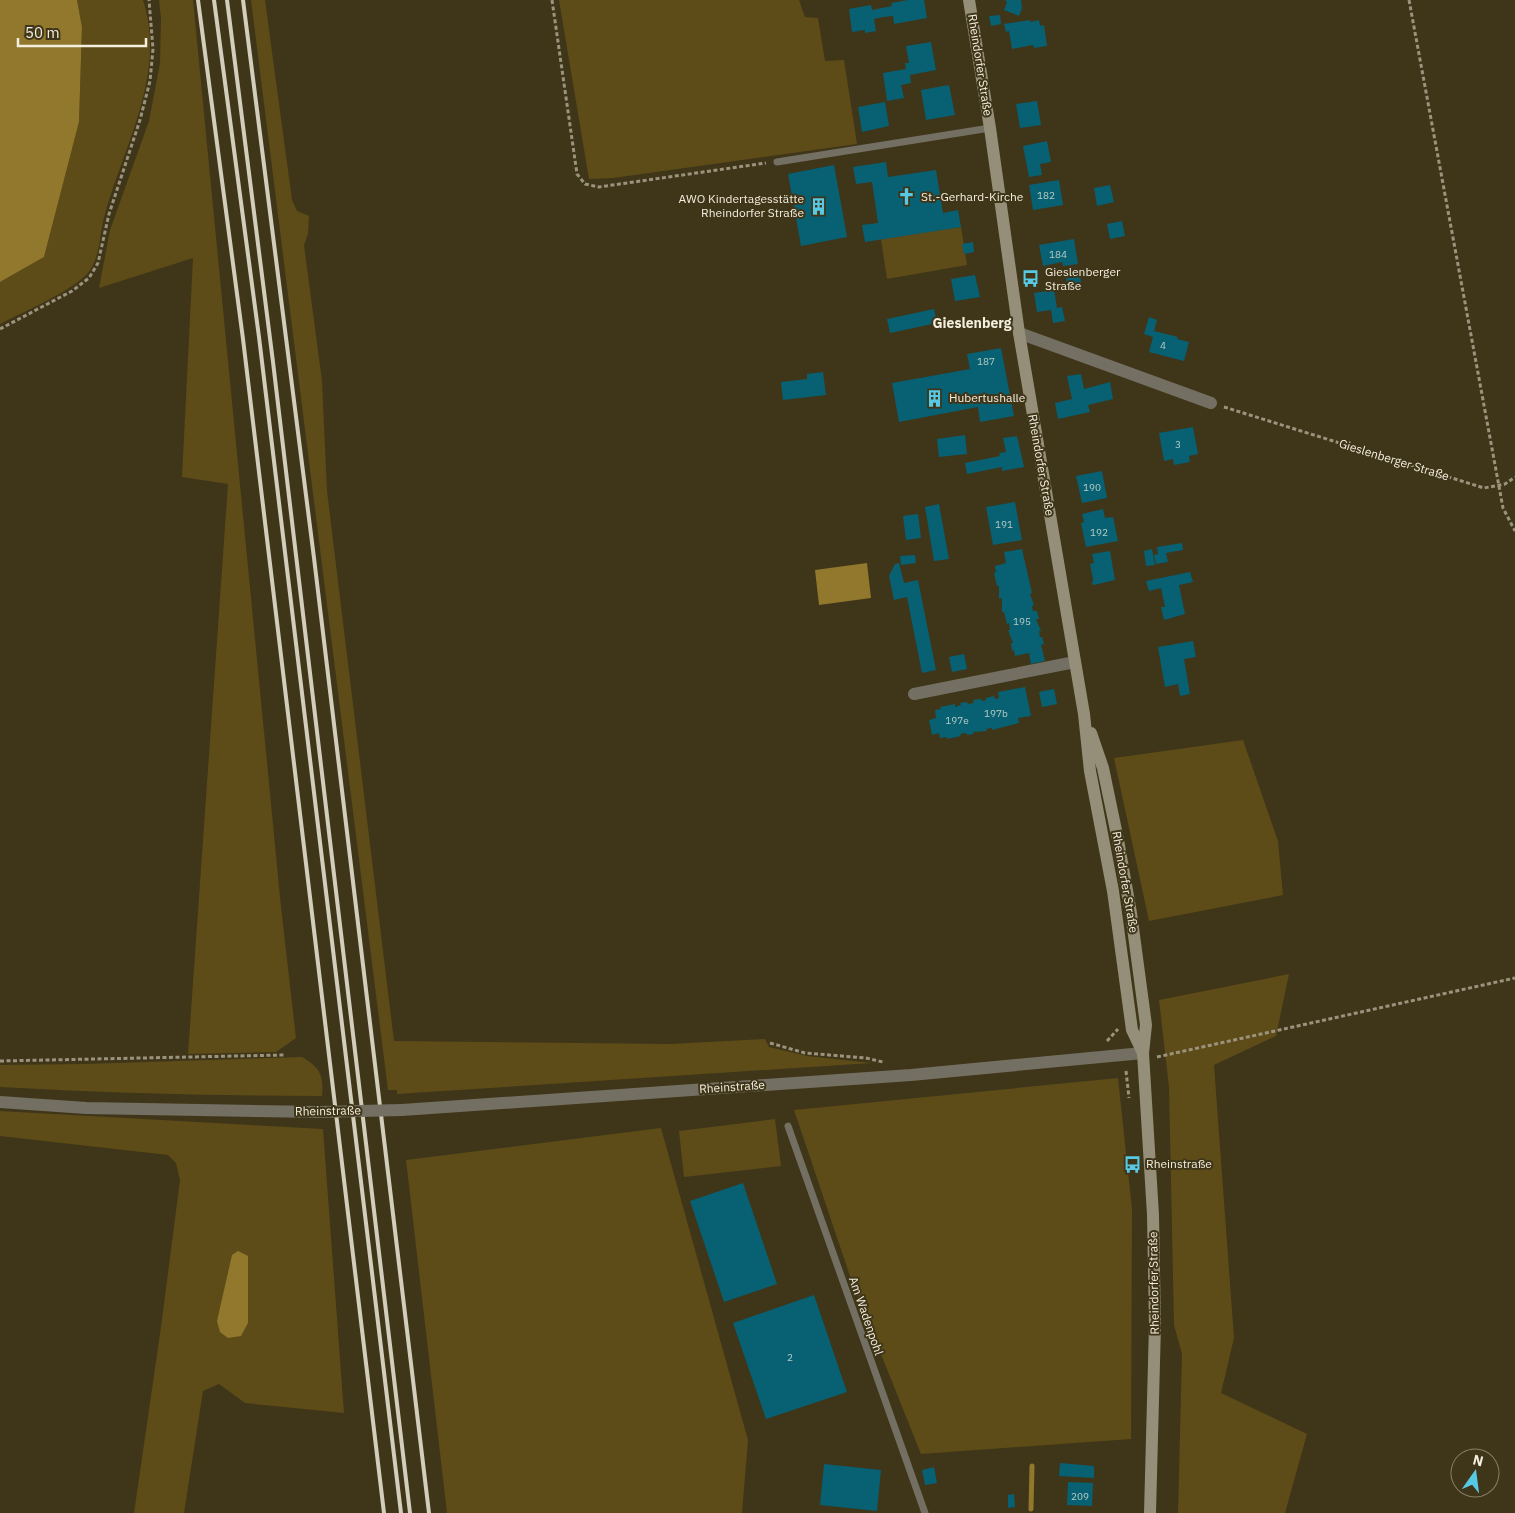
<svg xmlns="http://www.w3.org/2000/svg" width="1515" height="1513" font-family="'IBM Plex Sans',sans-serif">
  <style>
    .green { fill: #5d4c18 }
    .water { fill: #91782c }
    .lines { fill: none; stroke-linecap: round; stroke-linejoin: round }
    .stream { stroke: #91782c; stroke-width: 5 }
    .building { fill: #076173 }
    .path { stroke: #9b937d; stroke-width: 3; stroke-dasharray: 4 2.5; stroke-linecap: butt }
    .lane { stroke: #736f62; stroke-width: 7 }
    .street { stroke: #736f62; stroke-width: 12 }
    .secondary { stroke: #958e79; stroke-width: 12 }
    .rail { stroke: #d3cdbb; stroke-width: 4 }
    .street-bridge { stroke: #736f62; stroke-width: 12 }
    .labels { text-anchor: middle; stroke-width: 4; stroke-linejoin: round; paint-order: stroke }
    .number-label { font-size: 10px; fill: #b9cbc3 }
    .street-label { font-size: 12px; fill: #f4eede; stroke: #3f3519 }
    .poi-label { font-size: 12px; fill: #f4eede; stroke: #3f3519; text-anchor: start }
    .neighbourhood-label { font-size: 14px; font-weight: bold; fill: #f4eede; stroke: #3f3519 }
  </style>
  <rect width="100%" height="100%" fill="#3f3519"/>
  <g class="green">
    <path d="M 77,0 L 143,0 C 167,73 124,145 105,214 C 99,233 101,260 86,275 C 68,293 23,312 0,324 L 0,282 L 44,257 L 79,122 L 82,27 Z"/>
    <polygon points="159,0 193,0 281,907 296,1038 276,1052 188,1054 228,484 182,477 193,258 99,288 110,230 149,121 160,63 161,18"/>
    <polygon points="251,0 265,0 292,200 297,211 309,216 308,234 304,245 322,381 327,491 394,1041 672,1044 765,1039 769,1047 807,1056 872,1063 397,1094 397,1090 388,1090"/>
    <polygon points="559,0 799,0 805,17 818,18 825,61 844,60 857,144 613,178 589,179"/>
    <polygon points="961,227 967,265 887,279 881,239"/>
    <polygon points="1243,740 1278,841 1283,895 1149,921 1114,758"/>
    <polygon points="1289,974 1276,1036 1214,1065 1234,1338 1221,1393 1307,1434 1285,1513 1178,1513 1182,1354 1174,1325 1169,1087 1159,1000"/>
    <path d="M 302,1057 C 320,1067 324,1076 322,1096 C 215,1096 108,1093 0,1087 L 0,1065 L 85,1064 Z"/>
    <polygon points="1118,1078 1132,1209 1131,1439 921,1454 851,1279 794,1110"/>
    <polygon points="0,1111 323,1129 344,1413 245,1403 219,1384 203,1391 184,1513 134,1513 161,1327 180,1180 176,1163 168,1155 0,1136"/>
    <polygon points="775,1119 781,1166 684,1177 679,1131"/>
    <polygon points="661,1128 748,1440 742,1513 447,1513 406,1160"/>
  </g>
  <g class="water">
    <polygon points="0,0 77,0 82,27 79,122 44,257 0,282"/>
    <polygon points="867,563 871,598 819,605 815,570"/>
    <polygon points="238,1251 248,1256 248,1323 241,1336 228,1338 220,1332 217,1321 232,1255"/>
  </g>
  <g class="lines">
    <polyline class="stream" points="1031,1509 1032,1466"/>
  </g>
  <g class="building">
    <polygon points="908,0 924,0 927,18 894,24 893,16 883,17 874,19 876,31 865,33 865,30 852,32 849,9 871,5 872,10 892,6 891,3"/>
    <polygon points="1005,0 1021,0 1022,8 1019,16 1004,10 1007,2"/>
    <polygon points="1000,15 1001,24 991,26 989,16"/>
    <polygon points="1030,20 1030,22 1039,20 1040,26 1044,25 1047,46 1034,48 1033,45 1012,49 1009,31 1006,32 1004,24"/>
    <polygon points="931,42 936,70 910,75 911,83 901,85 904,98 887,101 883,73 906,69 905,63 909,63 906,46"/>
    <polygon points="949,85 955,115 926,120 921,90"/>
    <polygon points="1037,101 1041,125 1020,128 1016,104"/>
    <polygon points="885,102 889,126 862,132 858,107"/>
    <polygon points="1047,141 1051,162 1040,164 1042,175 1029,177 1023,146"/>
    <polygon points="886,162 888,177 936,170 943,213 958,210 961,227 865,242 862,225 878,223 872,182 856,184 853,167"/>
    <polygon points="834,165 847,237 801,246 788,174"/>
    <polygon points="1059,180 1063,205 1033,210 1029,185"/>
    <polygon points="1110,185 1114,202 1097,206 1094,188"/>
    <polygon points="1122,221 1125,236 1110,239 1107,224"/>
    <polygon points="1074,239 1078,264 1063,266 1062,262 1043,266 1039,245"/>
    <polygon points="973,242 974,252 964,254 962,244"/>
    <polygon points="975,275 980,297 955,301 951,279"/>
    <polygon points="1080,276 1082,289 1068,291 1066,278"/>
    <polygon points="1054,290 1057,308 1062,307 1065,321 1053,323 1051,310 1037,312 1034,293"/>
    <polygon points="934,309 937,323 890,333 887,319"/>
    <polygon points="1149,317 1157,320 1154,331 1178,337 1177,339 1189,342 1184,361 1149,352 1153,337 1144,334"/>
    <polygon points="1001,348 1014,416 980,422 978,407 899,422 892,383 970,369 967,354"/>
    <polygon points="823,372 826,395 783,400 781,382 807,379 807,374"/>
    <polygon points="1081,374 1084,389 1110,382 1113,399 1088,405 1090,412 1058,419 1055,403 1072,399 1067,376"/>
    <polygon points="1193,427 1198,454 1189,456 1190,462 1174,465 1173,459 1164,461 1159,433"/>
    <polygon points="965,435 967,454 939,457 937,439"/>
    <polygon points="1017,436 1024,467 1002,471 1002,467 967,474 965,463 1000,456 999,453 1006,452 1003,438"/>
    <polygon points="1102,471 1107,498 1082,503 1076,476"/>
    <polygon points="1015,502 1022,540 993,545 986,507"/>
    <polygon points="939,504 949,559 934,561 925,507"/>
    <polygon points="1103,509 1105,518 1113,517 1118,541 1086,547 1081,523 1084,522 1082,514"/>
    <polygon points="918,514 921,538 906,540 903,516"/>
    <polygon points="1182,543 1183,550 1166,553 1168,562 1156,564 1154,555 1158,554 1157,547"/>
    <polygon points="1022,549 1032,593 1030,594 1034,605 1032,606 1033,611 1037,611 1039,619 1036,619 1041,631 1039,631 1040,637 1042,637 1044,644 1041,645 1045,661 1031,664 1029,653 1015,656 1014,650 1012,651 1011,643 1013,643 1008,630 1010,630 1009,623 1007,624 1004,612 1002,612 1002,598 999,599 999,586 997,586 994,573 996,572 995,566 1006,563 1004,552"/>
    <polygon points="1152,549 1155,565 1146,566 1144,551"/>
    <polygon points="1110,551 1115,580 1094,585 1092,584 1093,579 1090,564 1094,563 1092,554"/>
    <polygon points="915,555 916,563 901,565 900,556"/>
    <polygon points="899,563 904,583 918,580 936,670 922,673 907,597 894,600 889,576 895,564"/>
    <polygon points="1190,572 1193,582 1179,585 1185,614 1164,620 1161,607 1165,607 1161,588 1149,591 1146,581"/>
    <polygon points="1193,641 1196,657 1184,659 1190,694 1180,696 1178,684 1165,687 1158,647"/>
    <polygon points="964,654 967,669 952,672 949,657"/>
    <polygon points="1025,687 1031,716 1018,718 1019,723 992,730 992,728 986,729 987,731 973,732 974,734 967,735 966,733 960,734 961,736 947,739 947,737 940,738 939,733 932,735 929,720 936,718 935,710 941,709 940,707 955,704 955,707 961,705 960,703 967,702 968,704 974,703 973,700 981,699 982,701 986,700 986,698 994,696 995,699 999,698 998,692"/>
    <polygon points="1054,689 1057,704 1042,707 1039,692"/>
    <polygon points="743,1183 777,1284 724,1302 690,1201"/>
    <polygon points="814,1295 847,1392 766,1419 733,1323"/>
    <polygon points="1060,1463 1094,1466 1094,1478 1059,1476"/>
    <polygon points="824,1464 881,1470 877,1511 820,1505"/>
    <polygon points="934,1467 937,1483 925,1485 922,1470"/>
    <polygon points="1068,1482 1093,1483 1092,1506 1067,1505"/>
    <polygon points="1014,1494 1015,1507 1008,1508 1008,1495"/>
  </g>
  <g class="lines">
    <g class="path">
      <polyline points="552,0 577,174 585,184 599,187 766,163"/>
      <polyline points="1409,0 1503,508 1515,531"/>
      <polyline points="0,329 72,291 89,278 98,263 109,214 140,120 150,81 153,49 149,0"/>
      <polyline points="1224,407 1484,488 1505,484 1515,477"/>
      <polyline points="1107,1041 1118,1029"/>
      <polyline points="770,1043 805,1053 866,1058 883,1062"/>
      <polyline points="1157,1057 1515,978"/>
      <polyline points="0,1061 284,1055"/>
      <polyline points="1126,1071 1129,1098"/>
    </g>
    <g class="lane">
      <polyline points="777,162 990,128"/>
      <polyline points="788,1126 925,1513"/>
    </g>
    <g class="street">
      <polyline points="1019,333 1211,403"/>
      <polyline points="914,694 1075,662"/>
      <polyline points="0,1102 86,1108 319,1112"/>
      <polyline points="402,1110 911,1075 1143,1053"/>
    </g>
    <g class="secondary">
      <polyline points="969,0 990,128 1019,333 1084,714 1090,771 1113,891 1132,1030 1143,1053"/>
      <polyline points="1091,733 1103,768 1118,840 1131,913 1146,1025 1143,1053 1153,1215 1155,1325 1150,1513"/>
    </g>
    <g class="rail">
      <polyline points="198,0 243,339 384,1513"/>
      <polyline points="214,0 259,337 401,1513"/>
      <polyline points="227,0 273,362 410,1513"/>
      <polyline points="243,0 314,558 429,1513"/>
    </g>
    <polyline class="street-bridge" points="319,1112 402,1110"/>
  </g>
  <defs>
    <symbol id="church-bare" viewBox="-9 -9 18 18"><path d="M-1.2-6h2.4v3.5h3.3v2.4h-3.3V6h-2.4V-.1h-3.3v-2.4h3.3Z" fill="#58c9e4" stroke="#3f3519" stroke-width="2.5" paint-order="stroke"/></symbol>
    <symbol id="building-bare" viewBox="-9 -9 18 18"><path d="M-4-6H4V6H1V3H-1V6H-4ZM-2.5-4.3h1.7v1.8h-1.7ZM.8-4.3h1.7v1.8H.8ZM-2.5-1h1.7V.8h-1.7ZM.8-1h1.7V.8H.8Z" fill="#58c9e4" stroke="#3f3519" stroke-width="2.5" paint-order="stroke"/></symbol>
    <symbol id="bus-bare" viewBox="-9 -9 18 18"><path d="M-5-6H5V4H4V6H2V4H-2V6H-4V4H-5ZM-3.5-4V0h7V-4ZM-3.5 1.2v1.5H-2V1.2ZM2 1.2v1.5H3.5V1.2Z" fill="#58c9e4" stroke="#3f3519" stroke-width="2.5" paint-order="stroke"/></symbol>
  </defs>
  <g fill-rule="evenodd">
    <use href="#church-bare" x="894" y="184" width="25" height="25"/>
    <use href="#building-bare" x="806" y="194" width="25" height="25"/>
    <use href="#bus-bare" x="1018" y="266" width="25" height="25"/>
    <use href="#building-bare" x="922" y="386" width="25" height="25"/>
    <use href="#bus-bare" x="1120" y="1152" width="25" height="25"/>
  </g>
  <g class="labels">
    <g class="number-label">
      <text x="1046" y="199">182</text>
      <text x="1058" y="258">184</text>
      <text x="1163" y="349">4</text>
      <text x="986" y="365">187</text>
      <text x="1178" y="448">3</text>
      <text x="1092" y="491">190</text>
      <text x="1004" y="528">191</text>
      <text x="1099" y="536">192</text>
      <text x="1022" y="625">195</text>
      <text x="996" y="717">197b</text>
      <text x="957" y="724">197e</text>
      <text x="790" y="1361">2</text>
      <text x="1080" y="1500">209</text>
    </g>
    <g class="street-label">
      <text transform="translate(980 65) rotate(81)" y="4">Rheindorfer Straße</text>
      <text transform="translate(1394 460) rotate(17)" y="4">Gieslenberger Straße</text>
      <text transform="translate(1041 465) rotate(80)" y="4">Rheindorfer Straße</text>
      <text transform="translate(1125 882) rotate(80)" y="4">Rheindorfer Straße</text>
      <text transform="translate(732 1087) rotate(-4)" y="4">Rheinstraße</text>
      <text transform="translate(328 1111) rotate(-1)" y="4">Rheinstraße</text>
      <text transform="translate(1154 1283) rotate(-91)" y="4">Rheindorfer Straße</text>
      <text transform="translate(866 1316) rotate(71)" y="4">Am Wadenpohl</text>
    </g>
    <g class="poi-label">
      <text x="921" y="201">St.-Gerhard-Kirche</text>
      <text x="804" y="203" text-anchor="end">AWO Kindertagesstätte<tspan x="804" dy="14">Rheindorfer Straße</tspan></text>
      <text x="1045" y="276">Gieslenberger<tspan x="1045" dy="14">Straße</tspan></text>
      <text x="949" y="402">Hubertushalle</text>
      <text x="1146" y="1168">Rheinstraße</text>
    </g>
    <g class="neighbourhood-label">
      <text x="972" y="328">Gieslenberg</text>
    </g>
  </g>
  <g transform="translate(1475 1473) rotate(14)"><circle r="24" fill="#3f3519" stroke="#877f68"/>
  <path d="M0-4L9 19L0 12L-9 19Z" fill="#58c9e4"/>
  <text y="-8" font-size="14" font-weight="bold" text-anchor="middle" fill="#f4eede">N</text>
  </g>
  <path d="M18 38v8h128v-8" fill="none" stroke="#f4eede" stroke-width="2.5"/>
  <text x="25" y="38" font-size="15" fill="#f4eede" stroke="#3f3519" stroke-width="4" paint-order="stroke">50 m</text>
</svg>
